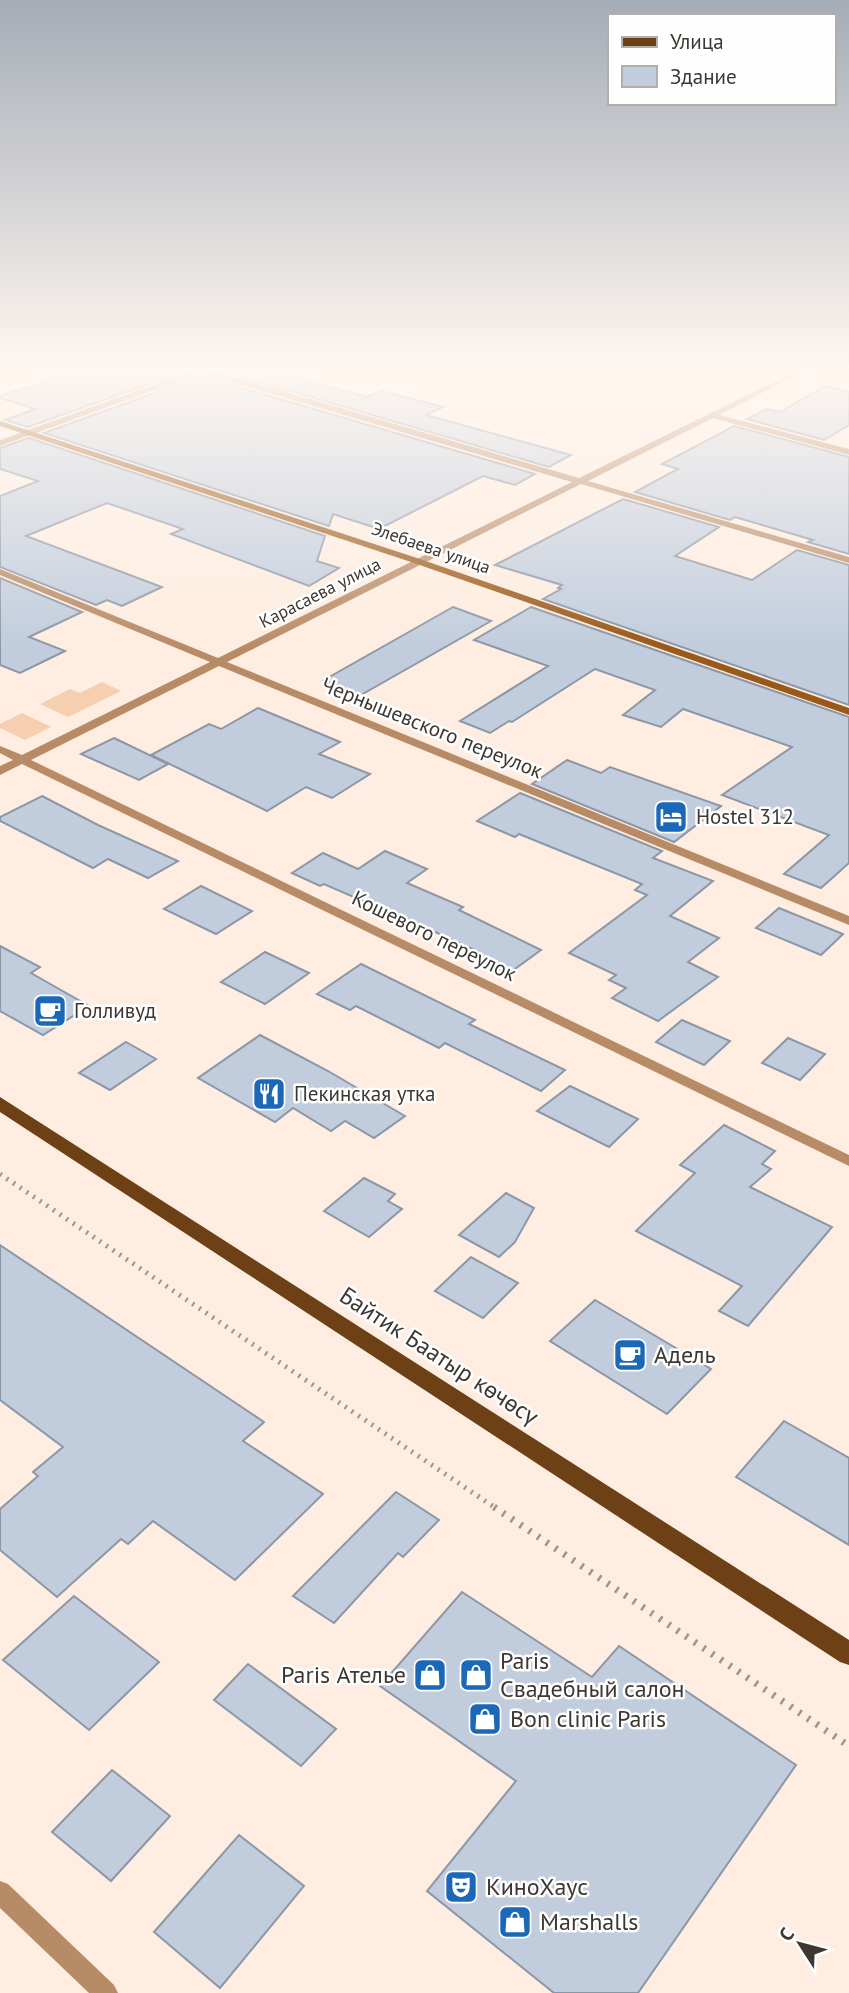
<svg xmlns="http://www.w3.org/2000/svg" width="849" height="1993" font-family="'PT Sans',sans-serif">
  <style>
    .green { fill: #f6ceb0 }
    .building { fill: #c1cddd; stroke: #8b97a6; stroke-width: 2 }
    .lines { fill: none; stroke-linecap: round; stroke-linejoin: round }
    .path-far1 { stroke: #a0948b; stroke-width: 5; stroke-dasharray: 2 6; stroke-linecap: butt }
    .path { stroke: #a0948b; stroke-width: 7; stroke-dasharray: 2.5 8; stroke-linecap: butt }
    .street { fill: #b88b67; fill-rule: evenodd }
    .secondary { fill: #99591a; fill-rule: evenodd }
    .primary { fill: #6e4016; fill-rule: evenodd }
    .labels { text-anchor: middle; stroke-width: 5; stroke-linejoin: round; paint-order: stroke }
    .far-street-label { font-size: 18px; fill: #3d3732; stroke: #fefefe }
    .street-label { font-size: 21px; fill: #3d3732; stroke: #fefefe }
    .poi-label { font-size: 21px; fill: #3d3732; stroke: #fefefe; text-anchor: start }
    .near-poi-label { font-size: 24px; fill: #3d3732; stroke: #fefefe; text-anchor: start }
    .near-street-label { font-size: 24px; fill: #3d3732; stroke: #fefefe }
  </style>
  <rect width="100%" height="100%" fill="#feede0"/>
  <g class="green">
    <polygon points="102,682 121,691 68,717 40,704 70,689 80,693"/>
    <polygon points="22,713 51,727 25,740 0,728 0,724"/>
  </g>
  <g class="building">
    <polygon points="86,369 191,369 28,427 5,420 35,409 0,398 0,396"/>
    <polygon points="216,369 262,369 367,397 382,391 443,407 426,415 571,455 549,467"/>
    <polygon points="201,376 535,474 515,485 483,476 379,529 333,514 329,526 44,433"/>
    <polygon points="825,386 849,392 849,425 824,440 747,419 767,409 780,412"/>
    <polygon points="734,426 849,457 849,554 808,542 813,540 735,517 730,520 635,492 678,469 662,464"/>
    <polygon points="29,438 325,536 317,561 339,568 309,586 171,534 183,529 107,503 26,536 162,587 122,606 107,600 96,605 0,567 0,496 38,481 0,469 0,448"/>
    <polygon points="623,499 719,527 675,556 752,580 797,550 849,565 849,705 543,599 561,589 558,588 562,585 495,565"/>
    <polygon points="0,578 82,612 29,637 65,651 20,673 0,665"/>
    <polygon points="453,607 491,621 361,695 324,680"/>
    <polygon points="531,607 849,717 849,863 821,888 784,874 829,835 722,795 792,747 683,709 661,727 623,715 655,690 595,669 512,722 509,721 490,733 460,721 548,666 474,640"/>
    <polygon points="258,708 340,742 319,754 370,774 332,798 306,787 267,811 151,755 209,724 221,729"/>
    <polygon points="114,738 168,764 139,780 81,754"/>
    <polygon points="567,760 601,773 610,767 721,806 674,842 532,784"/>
    <polygon points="520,793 662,851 653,858 713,881 670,916 719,938 688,962 718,977 658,1021 612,998 626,988 609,980 616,975 569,953 647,895 635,890 642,884 519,834 515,837 477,821"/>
    <polygon points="42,796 98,825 178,861 148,878 108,859 93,868 0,821 0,817"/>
    <polygon points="385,851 427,869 407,883 463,907 459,910 541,950 508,974 470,955 477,951 376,905 374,906 324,884 320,886 292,873 323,853 358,869"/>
    <polygon points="201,886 252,911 216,934 164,909"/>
    <polygon points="779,908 843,934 821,955 756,928"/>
    <polygon points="0,946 40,967 31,973 89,1006 43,1035 0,1011"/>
    <polygon points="265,952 309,973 265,1004 221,982"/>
    <polygon points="361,964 475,1020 469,1024 565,1070 541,1091 445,1043 439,1048 356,1006 350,1010 317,994"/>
    <polygon points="682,1020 730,1041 704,1065 656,1042"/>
    <polygon points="260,1035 328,1071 405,1116 374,1138 345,1121 331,1131 293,1108 275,1122 198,1078"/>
    <polygon points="788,1038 825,1054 800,1080 762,1063"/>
    <polygon points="126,1042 156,1059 110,1090 79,1073"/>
    <polygon points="570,1086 638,1119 609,1147 537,1111"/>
    <polygon points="724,1125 775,1151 762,1164 771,1169 750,1187 832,1227 748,1326 719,1311 742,1286 636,1231 695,1173 680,1165"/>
    <polygon points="364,1178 395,1194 388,1201 402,1209 369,1237 324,1211"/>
    <polygon points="506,1193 534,1208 515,1242 499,1257 459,1235"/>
    <polygon points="0,1245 264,1422 243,1441 323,1494 235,1580 153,1521 128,1544 121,1539 57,1597 0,1550 0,1509 38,1476 33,1472 63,1447 0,1400"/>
    <polygon points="471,1257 518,1283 483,1318 435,1291"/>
    <polygon points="595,1300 691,1357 711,1369 667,1414 550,1341"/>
    <polygon points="784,1421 849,1458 849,1545 736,1477"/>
    <polygon points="396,1492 439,1520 403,1557 398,1553 334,1623 293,1596"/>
    <polygon points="462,1592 592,1677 619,1646 796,1765 638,1993 554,1993 427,1891 516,1781 380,1686"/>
    <polygon points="74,1596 159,1662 89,1730 3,1660"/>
    <polygon points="248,1664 336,1729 301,1766 214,1700"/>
    <polygon points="112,1770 170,1816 111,1881 52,1832"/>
    <polygon points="239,1835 304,1886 220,1988 154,1932"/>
  </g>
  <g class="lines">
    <polyline class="path-far1" points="0,1174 497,1509"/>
    <polyline class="path" points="494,1507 849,1746"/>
    <g class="street">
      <polygon points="198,369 208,369 579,478 800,369 809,369 719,415 849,449 849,455 713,418 588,481 849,557 849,563 581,484 227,662 849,916 849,925 219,666 31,760 849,1155 849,1166 22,764 0,775 0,766 13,760 0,753 0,746 22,755 210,662 0,575 0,569 218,658 572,482 201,373 0,446 0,440"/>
      <polygon points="0,1881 8,1884 114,1985 118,1993 89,1993 0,1908"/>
    </g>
    <polygon class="secondary" points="0,421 420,559 849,708 849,715 414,563 0,426"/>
    <polygon class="primary" points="0,1097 849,1640 849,1665 840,1662 0,1112"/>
  </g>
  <linearGradient id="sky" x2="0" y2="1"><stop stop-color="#a5acb6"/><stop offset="0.57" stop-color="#fff7f1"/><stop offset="1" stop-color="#fff7f1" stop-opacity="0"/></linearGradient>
  <rect width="849" height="648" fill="url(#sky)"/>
  <defs>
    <symbol id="hotel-square" viewBox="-11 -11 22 22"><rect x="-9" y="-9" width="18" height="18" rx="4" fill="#1a68b7" stroke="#fefefe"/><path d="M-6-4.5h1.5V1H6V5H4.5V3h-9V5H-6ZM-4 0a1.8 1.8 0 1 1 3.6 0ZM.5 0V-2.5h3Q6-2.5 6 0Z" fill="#fff"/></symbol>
    <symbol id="cafe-square" viewBox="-11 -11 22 22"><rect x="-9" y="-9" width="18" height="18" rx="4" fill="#1a68b7" stroke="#fefefe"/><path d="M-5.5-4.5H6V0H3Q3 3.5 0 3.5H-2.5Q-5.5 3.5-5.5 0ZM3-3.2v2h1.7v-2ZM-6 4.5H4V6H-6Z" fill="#fff"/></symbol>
    <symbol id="restaurant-square" viewBox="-11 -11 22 22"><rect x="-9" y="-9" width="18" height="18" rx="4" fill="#1a68b7" stroke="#fefefe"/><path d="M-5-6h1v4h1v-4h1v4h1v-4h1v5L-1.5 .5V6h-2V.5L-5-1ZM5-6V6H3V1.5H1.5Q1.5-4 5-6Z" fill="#fff"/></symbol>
    <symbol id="shop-square" viewBox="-11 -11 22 22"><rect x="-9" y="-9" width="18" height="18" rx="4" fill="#1a68b7" stroke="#fefefe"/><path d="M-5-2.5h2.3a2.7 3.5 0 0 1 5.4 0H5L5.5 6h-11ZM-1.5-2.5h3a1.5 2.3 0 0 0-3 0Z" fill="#fff"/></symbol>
    <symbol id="theatre-square" viewBox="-11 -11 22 22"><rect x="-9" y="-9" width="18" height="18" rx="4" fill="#1a68b7" stroke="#fefefe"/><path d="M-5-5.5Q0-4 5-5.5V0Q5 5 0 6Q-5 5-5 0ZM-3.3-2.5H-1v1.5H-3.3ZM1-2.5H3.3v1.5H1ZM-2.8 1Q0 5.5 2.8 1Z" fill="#fff"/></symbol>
  </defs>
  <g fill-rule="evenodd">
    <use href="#hotel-square" x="652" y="798" width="38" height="38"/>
    <use href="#cafe-square" x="31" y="992" width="38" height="38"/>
    <use href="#restaurant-square" x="250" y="1075" width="38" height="38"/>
    <use href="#cafe-square" x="611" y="1336" width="38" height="38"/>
    <use href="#shop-square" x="411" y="1656" width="38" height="38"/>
    <use href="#shop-square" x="457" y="1656" width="38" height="38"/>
    <use href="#shop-square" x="466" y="1700" width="38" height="38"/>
    <use href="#theatre-square" x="442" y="1868" width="38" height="38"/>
    <use href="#shop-square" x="496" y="1903" width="38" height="38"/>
  </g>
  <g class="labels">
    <g class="far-street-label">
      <text transform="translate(431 548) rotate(19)" y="6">Элебаева улица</text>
      <text transform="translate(320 593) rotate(-27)" y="6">Карасаева улица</text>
    </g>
    <g class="street-label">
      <text transform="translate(432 728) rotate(22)" y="7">Чернышевского переулок</text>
      <text transform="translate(434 936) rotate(26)" y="7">Кошевого переулок</text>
    </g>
    <g class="poi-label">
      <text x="696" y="824">Hostel 312</text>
      <text x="74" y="1018">Голливуд</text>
      <text x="294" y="1101">Пекинская утка</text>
    </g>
    <g class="near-poi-label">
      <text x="654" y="1363">Адель</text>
      <text x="500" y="1669">Paris<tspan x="500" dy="28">Свадебный салон</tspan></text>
      <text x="406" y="1683" text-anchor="end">Paris Ателье</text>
      <text x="510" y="1727">Bon clinic Paris</text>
      <text x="486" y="1895">КиноХаус</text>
      <text x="540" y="1930">Marshalls</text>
    </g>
    <g class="near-street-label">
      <text transform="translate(439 1356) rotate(33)" y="8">Байтик Баатыр көчөсү</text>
    </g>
  </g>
  <rect x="608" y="14" width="228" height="91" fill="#fefefe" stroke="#b1aeac" stroke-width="2"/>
  <rect x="622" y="37" width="35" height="10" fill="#6e4016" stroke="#b1aeac" stroke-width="2"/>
  <text x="670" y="49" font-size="21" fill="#3d3732">Улица</text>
  <rect x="622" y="66" width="35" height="21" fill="#c1cddd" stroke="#b1aeac" stroke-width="2"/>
  <text x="670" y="84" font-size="21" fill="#3d3732">Здание</text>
  <g transform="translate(800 1944) rotate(306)" stroke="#fefefe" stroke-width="5" paint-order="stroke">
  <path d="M0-5L12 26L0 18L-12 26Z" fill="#3d3732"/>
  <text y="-10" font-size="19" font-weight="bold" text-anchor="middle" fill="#3d3732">С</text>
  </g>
</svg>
